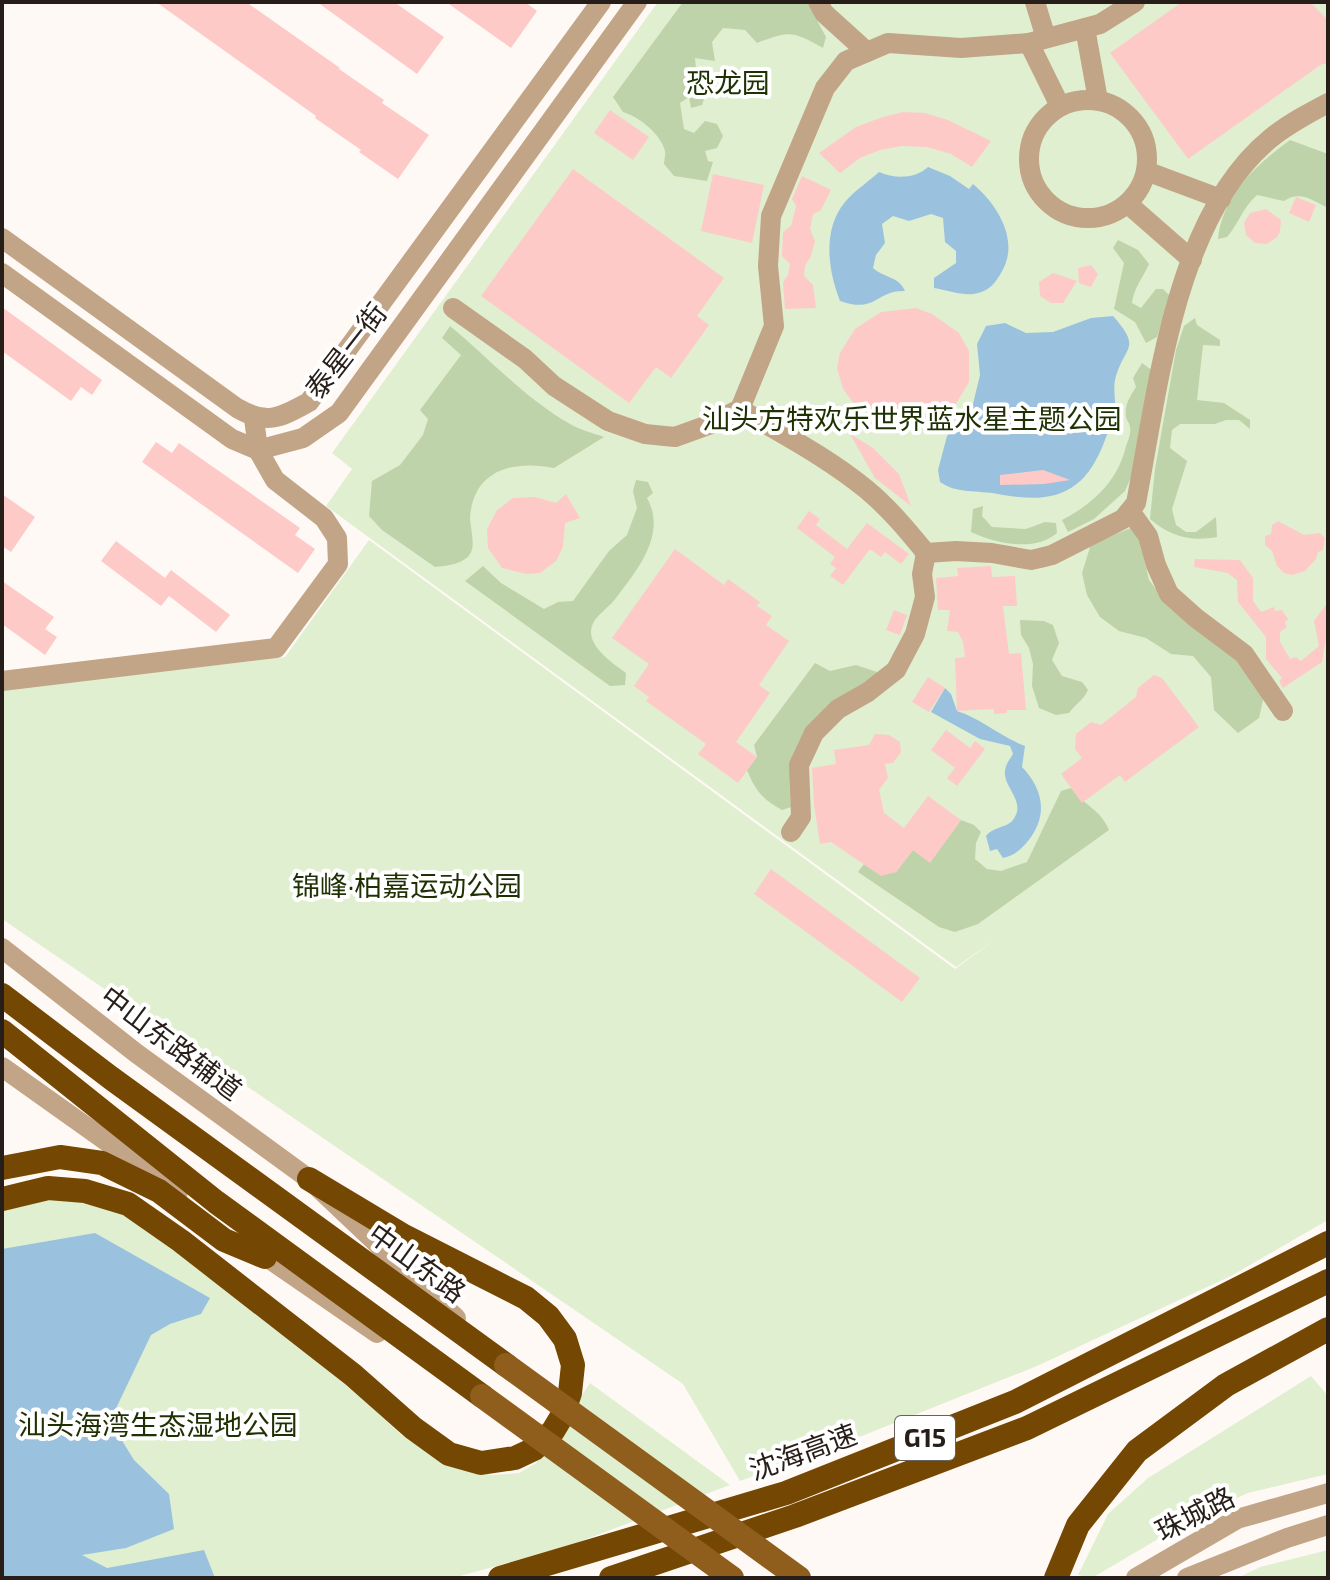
<svg xmlns="http://www.w3.org/2000/svg" width="1330" height="1580" font-family="'Exo 2','Noto Sans SC',sans-serif">
  <style>
    .green { fill: #e0efd0 }
    .forest { fill: #bfd3aa }
    .water { fill: #9ac2df }
    .building { fill: #fecac8 }
    .lines { fill: none; stroke-linecap: round; stroke-linejoin: round }
    .minor { stroke: #c2a587; stroke-width: 20 }
    .highway { stroke: #744702; stroke-width: 24 }
    .major-bridge { stroke: #8f5d1c; stroke-width: 24 }
    .labels { text-anchor: middle; stroke-width: 8; stroke-linejoin: round; paint-order: stroke }
    .shield { fill: #fff; stroke: #68625e; stroke-width: 2 }
    .shield-label { font-size: 26px; font-weight: bold; fill: #281e19 }
    .park-label { font-size: 28px; fill: #1f3003; stroke: #fff }
    .street-label { font-size: 28px; fill: #281e19; stroke: #fff }
  </style>
  <rect width="100%" height="100%" fill="#fff9f6"/>
  <g class="green">
    <polygon points="658,2 1328,2 1328,1220 1231,1276 1037,1366 857,1438 740,1481 683,1384 2,919 2,690 285,657 369,540 955,969 996,939 956,967 326,506 352,469 332,453"/>
    <polygon points="73,1198 113,1208 197,1263 360,1397 403,1436 448,1466 492,1475 519,1473 536,1463 590,1383 730,1485 568,1546 453,1578 2,1578 2,1208 23,1201"/>
    <polygon points="1311,1376 1328,1396 1328,1474 1248,1493 1197,1516 1092,1578 1078,1575 1108,1514 1148,1478"/>
    <polygon points="1328,1550 1328,1578 1238,1578 1260,1567"/>
  </g>
  <g class="forest">
    <path d="M 683,2 L 807,2 L 826,37 L 823,48 C 793,31 790,30 757,43 L 745,30 L 723,28 L 712,42 L 715,61 L 695,58 L 696,68 L 708,87 L 702,105 L 691,108 L 689,97 L 680,103 L 684,129 L 694,133 L 705,121 L 717,124 L 723,136 L 717,148 L 705,151 L 708,161 L 713,162 L 707,181 L 674,176 L 664,164 C 664,160 666,155 665,151 C 661,134 638,116 623,112 L 613,97 Z"/>
    <path d="M 1290,140 L 1328,154 L 1328,208 C 1313,200 1299,190 1284,201 L 1257,195 C 1243,207 1239,223 1227,237 L 1218,239 C 1222,196 1258,163 1290,140 Z"/>
    <path d="M 1118,240 L 1138,250 L 1149,264 C 1143,278 1134,287 1132,303 L 1141,308 L 1156,289 L 1163,289 L 1170,296 L 1157,337 L 1146,343 L 1135,322 L 1114,309 L 1124,263 L 1113,248 Z"/>
    <path d="M 1195,318 L 1197,325 L 1220,340 L 1220,346 L 1203,345 L 1197,400 L 1224,403 L 1250,420 L 1250,429 L 1239,420 L 1226,420 L 1215,424 L 1180,424 L 1172,430 L 1170,448 L 1187,461 L 1172,509 L 1176,525 L 1186,532 L 1196,532 L 1216,517 L 1217,537 C 1191,542 1169,536 1150,519 L 1155,469 L 1176,350 L 1184,326 Z"/>
    <path d="M 450,326 C 490,359 524,398 570,424 C 580,430 593,433 604,437 L 554,468 C 514,460 474,469 470,517 C 470,527 476,546 470,554 C 464,564 446,566 435,567 L 382,530 L 369,516 L 372,481 L 400,465 L 423,435 L 428,419 L 420,410 L 461,355 L 442,338 Z"/>
    <path d="M 1142,363 L 1153,371 L 1136,466 L 1125,491 L 1094,519 L 1068,532 L 1062,520 C 1093,504 1118,481 1126,446 C 1128,441 1131,433 1130,428 C 1130,423 1126,420 1126,416 C 1124,405 1131,395 1136,387 L 1133,378 Z"/>
    <path d="M 636,480 L 648,482 L 653,493 L 647,498 C 667,534 638,569 616,598 C 610,606 601,612 595,620 C 580,642 611,662 626,673 L 625,685 L 610,686 L 465,581 L 483,566 L 501,583 L 544,609 L 558,602 L 573,601 L 609,551 L 627,535 L 637,508 L 633,491 Z"/>
    <path d="M 983,506 L 982,516 L 992,527 L 1026,529 L 1045,522 L 1056,523 L 1057,533 C 1035,552 997,544 971,532 L 973,509 Z"/>
    <polygon points="1131,528 1140,541 1149,580 1172,610 1231,653 1257,685 1263,700 1259,718 1238,733 1214,710 1211,677 1193,656 1171,654 1146,638 1119,631 1100,617 1087,595 1082,573 1091,544"/>
    <path d="M 1020,620 L 1044,621 L 1053,625 L 1059,643 L 1052,660 L 1062,676 L 1082,682 L 1088,690 C 1083,701 1075,704 1069,713 L 1056,715 L 1039,708 L 1032,686 L 1033,664 L 1029,648 L 1021,635 Z"/>
    <path d="M 815,663 L 830,671 L 856,665 L 880,673 C 824,715 782,727 791,807 L 782,810 C 763,800 755,790 747,770 L 757,757 L 754,745 Z"/>
    <path d="M 1071,788 C 1085,806 1100,809 1109,830 L 978,924 L 955,932 L 939,927 L 858,872 L 864,864 L 881,875 L 896,872 L 913,850 L 930,862 L 961,820 L 974,825 L 981,832 L 976,843 L 975,859 L 987,869 L 1001,871 L 1027,862 L 1061,791 Z"/>
  </g>
  <g class="water">
    <path d="M 928,167 L 950,176 L 969,189 L 973,184 C 997,204 1021,241 1001,273 C 996,282 990,290 978,293 C 965,297 948,290 934,288 L 934,278 L 956,263 L 956,251 L 945,242 L 943,218 L 931,214 L 909,221 L 893,216 L 882,224 L 885,243 L 876,255 L 873,268 C 884,278 899,276 905,291 C 875,290 877,314 840,301 C 828,270 822,230 845,202 C 854,191 868,182 879,172 C 895,179 915,179 928,167 Z"/>
    <path d="M 1113,316 C 1143,350 1124,345 1115,380 C 1113,390 1116,401 1115,411 C 1114,420 1108,431 1105,440 C 1085,494 1054,505 998,494 C 977,490 957,494 940,482 L 938,470 L 947,436 L 973,404 L 980,375 L 977,344 L 986,326 L 1005,323 L 1026,333 L 1053,332 L 1091,318 Z"/>
    <path d="M 945,688 L 951,694 L 957,711 C 982,719 1001,737 1025,746 L 1022,767 C 1044,790 1048,816 1028,841 C 1020,850 1014,856 1003,858 L 997,849 L 990,851 L 986,836 C 994,826 1007,828 1013,820 C 1027,802 1003,787 1005,772 C 1005,765 1010,759 1013,754 L 1010,746 L 980,739 L 931,712 Z"/>
    <polygon points="95,1233 210,1298 201,1314 170,1324 151,1335 110,1421 134,1460 169,1494 174,1529 126,1548 82,1555 107,1568 204,1550 215,1578 2,1578 2,1249"/>
  </g>
  <g class="building">
    <polygon points="156,2 246,2 340,68 339,69 384,100 382,103 429,135 398,179 359,152 361,150 315,118 316,116"/>
    <polygon points="317,2 394,2 444,37 417,74"/>
    <polygon points="446,2 525,2 537,11 511,48"/>
    <polygon points="1182,2 1310,2 1328,20 1328,64 1322,64 1188,159 1110,53"/>
    <polygon points="610,110 649,137 633,160 594,133"/>
    <polygon points="903,112 925,113 948,120 991,141 972,167 951,154 927,147 902,146 880,150 860,158 840,173 819,153 856,127 880,118"/>
    <polygon points="573,169 724,278 697,316 709,325 671,378 656,367 629,403 481,296"/>
    <polygon points="713,174 764,185 752,243 701,231"/>
    <polygon points="802,176 831,190 821,210 813,214 810,229 815,241 811,256 805,266 804,276 813,285 816,308 785,309 783,282 788,275 790,264 782,256 783,232 791,226 796,206 792,199"/>
    <polygon points="1296,197 1316,205 1309,222 1289,213"/>
    <polygon points="1266,209 1281,220 1280,232 1277,237 1267,244 1255,243 1246,235 1244,223 1250,213"/>
    <polygon points="1091,265 1098,274 1091,287 1079,283 1078,268"/>
    <polygon points="1053,273 1077,281 1063,303 1051,303 1040,296 1039,282"/>
    <polygon points="2,307 102,380 92,395 81,387 71,401 2,351"/>
    <polygon points="916,308 932,314 959,333 969,351 969,382 954,407 929,421 910,424 891,422 865,412 852,401 843,389 837,368 840,353 855,329 881,312"/>
    <polygon points="850,434 873,448 899,474 911,506 875,478"/>
    <polygon points="156,442 172,453 179,443 300,528 295,535 315,549 298,573 142,462"/>
    <polygon points="1043,470 1070,480 1044,484 1000,485 1000,475"/>
    <polygon points="2,494 35,517 11,552 2,546"/>
    <polygon points="566,494 580,518 565,523 563,547 556,561 540,573 526,574 502,568 488,548 487,529 497,510 513,498 535,497 556,503"/>
    <polygon points="809,511 820,519 816,525 847,549 867,523 909,554 901,564 885,552 881,557 870,549 843,585 830,576 836,568 830,564 835,557 797,528"/>
    <polygon points="1278,521 1304,535 1320,533 1325,538 1323,550 1318,552 1316,559 1305,571 1292,575 1284,573 1277,566 1272,551 1265,545 1265,536 1271,534 1272,525"/>
    <polygon points="116,541 165,578 171,570 230,615 216,632 169,596 161,606 101,561"/>
    <polygon points="675,549 724,585 728,579 760,602 757,606 772,616 766,625 789,641 759,685 770,693 736,742 757,757 738,783 698,754 706,744 646,701 649,697 634,686 649,664 612,638"/>
    <polygon points="1195,559 1240,560 1253,578 1253,601 1261,612 1274,607 1275,611 1282,610 1288,619 1285,623 1287,627 1280,632 1280,642 1290,659 1296,657 1301,661 1319,646 1314,621 1328,602 1328,626 1322,662 1283,688 1279,681 1282,678 1266,659 1266,637 1238,602 1237,580 1228,573 1194,567"/>
    <polygon points="991,566 992,577 1015,576 1017,606 1003,606 1009,654 1021,653 1026,710 1007,710 1007,713 994,714 994,709 957,711 955,658 965,657 963,642 958,632 947,631 950,610 938,610 936,578 958,576 957,568"/>
    <polygon points="2,581 54,617 45,629 57,637 45,655 2,624"/>
    <polygon points="894,610 907,615 900,635 886,630"/>
    <polygon points="1154,675 1162,678 1199,727 1125,782 1120,775 1082,803 1061,774 1082,758 1075,749 1076,734 1091,722 1101,725 1136,697 1138,688"/>
    <polygon points="928,677 945,688 929,712 912,702"/>
    <polygon points="946,730 970,748 975,741 985,749 957,786 947,778 955,768 931,750"/>
    <polygon points="875,734 889,735 900,742 901,752 893,763 885,764 888,778 879,790 884,813 904,828 928,796 961,820 930,863 913,850 896,872 881,876 831,842 820,844 814,805 812,768 836,764 834,750 869,745"/>
    <polygon points="771,869 920,978 902,1002 754,894"/>
  </g>
  <g class="lines">
    <g class="minor">
      <polyline points="818,2 824,13 867,52"/>
      <polyline points="1035,2 1046,38"/>
      <polyline points="1085,28 1098,100"/>
      <polyline points="1029,43 1060,106"/>
      <circle cx="1088" cy="159" r="59"/>
      <polyline points="1146,171 1221,199"/>
      <polyline points="1128,204 1192,260"/>
      <path d="M 2,238 L 237,408 C 268,426 281,417 309,402 L 601,2"/>
      <polyline points="2,273 232,439 258,450 303,438 339,413 637,2"/>
      <polyline points="453,308 525,359 554,386 608,421 645,434 675,437 711,424 740,409 774,326 768,266 771,216 825,88 846,61 888,43 961,48 1029,43 1100,24 1135,2"/>
      <path d="M 740,409 C 782,434 827,457 866,489 C 889,508 908,531 926,553 L 956,551 L 992,553 L 1031,560 L 1040,558 L 1052,555 L 1123,519 L 1136,503 C 1158,389 1175,216 1271,138 C 1288,124 1309,113 1328,103"/>
      <polyline points="1130,511 1148,536 1156,565 1169,594 1196,618 1244,654 1283,711"/>
      <polyline points="2,681 276,648 338,564 337,538 324,518 275,480 258,450 254,418"/>
      <polyline points="791,832 801,817 799,765 814,733 838,709 868,692 896,670 915,634 925,597 922,574 926,553"/>
      <polyline points="2,948 136,1053 309,1179 456,1318"/>
      <polyline points="2,1067 178,1192"/>
      <polyline points="252,1247 377,1333"/>
      <polyline points="1136,1578 1237,1519 1328,1493"/>
      <polyline points="1187,1578 1287,1538 1328,1525"/>
    </g>
    <g class="highway">
      <polyline points="2,995 111,1078 506,1365"/>
      <polyline points="2,1031 216,1202 482,1396"/>
      <polyline points="2,1168 60,1157 102,1163 159,1191 224,1240 265,1257"/>
      <polyline points="2,1199 48,1188 85,1191 128,1204 181,1241 353,1375 413,1428 449,1454 481,1463 515,1458 534,1449 553,1431 562,1416 570,1393 573,1365 565,1339 548,1316 526,1298 404,1236 309,1179"/>
      <polyline points="500,1578 786,1493 1015,1402 1328,1243"/>
      <polyline points="611,1578 795,1516 1027,1428 1328,1281"/>
      <polyline points="1056,1578 1078,1525 1137,1451 1226,1385 1328,1329"/>
    </g>
    <g class="major-bridge">
      <polyline points="506,1365 799,1578"/>
      <polyline points="482,1396 732,1578"/>
    </g>
  </g>
  <g class="labels">
    <rect class="shield" x="895" y="1416" width="60" height="44" rx="6"/>
    <g class="shield-label">
      <text x="925" y="1447">G15</text>
    </g>
    <g class="park-label">
      <text x="728" y="93">恐龙园</text>
      <text x="912" y="429">汕头方特欢乐世界蓝水星主题公园</text>
      <text x="407" y="896">锦峰·柏嘉运动公园</text>
      <text x="158" y="1435">汕头海湾生态湿地公园</text>
    </g>
    <g class="street-label">
      <text transform="translate(346 351) rotate(-52)" y="10">泰星一街</text>
      <text transform="translate(171 1043) rotate(37)" y="10">中山东路辅道</text>
      <text transform="translate(417 1263) rotate(36)" y="10">中山东路</text>
      <text transform="translate(803 1452) rotate(-20)" y="10">沈海高速</text>
      <text transform="translate(1195 1514) rotate(-27)" y="10">珠城路</text>
    </g>
  </g>
  <rect width="1330" height="1580" fill="none" stroke="#281e19" stroke-width="8"/>
</svg>
